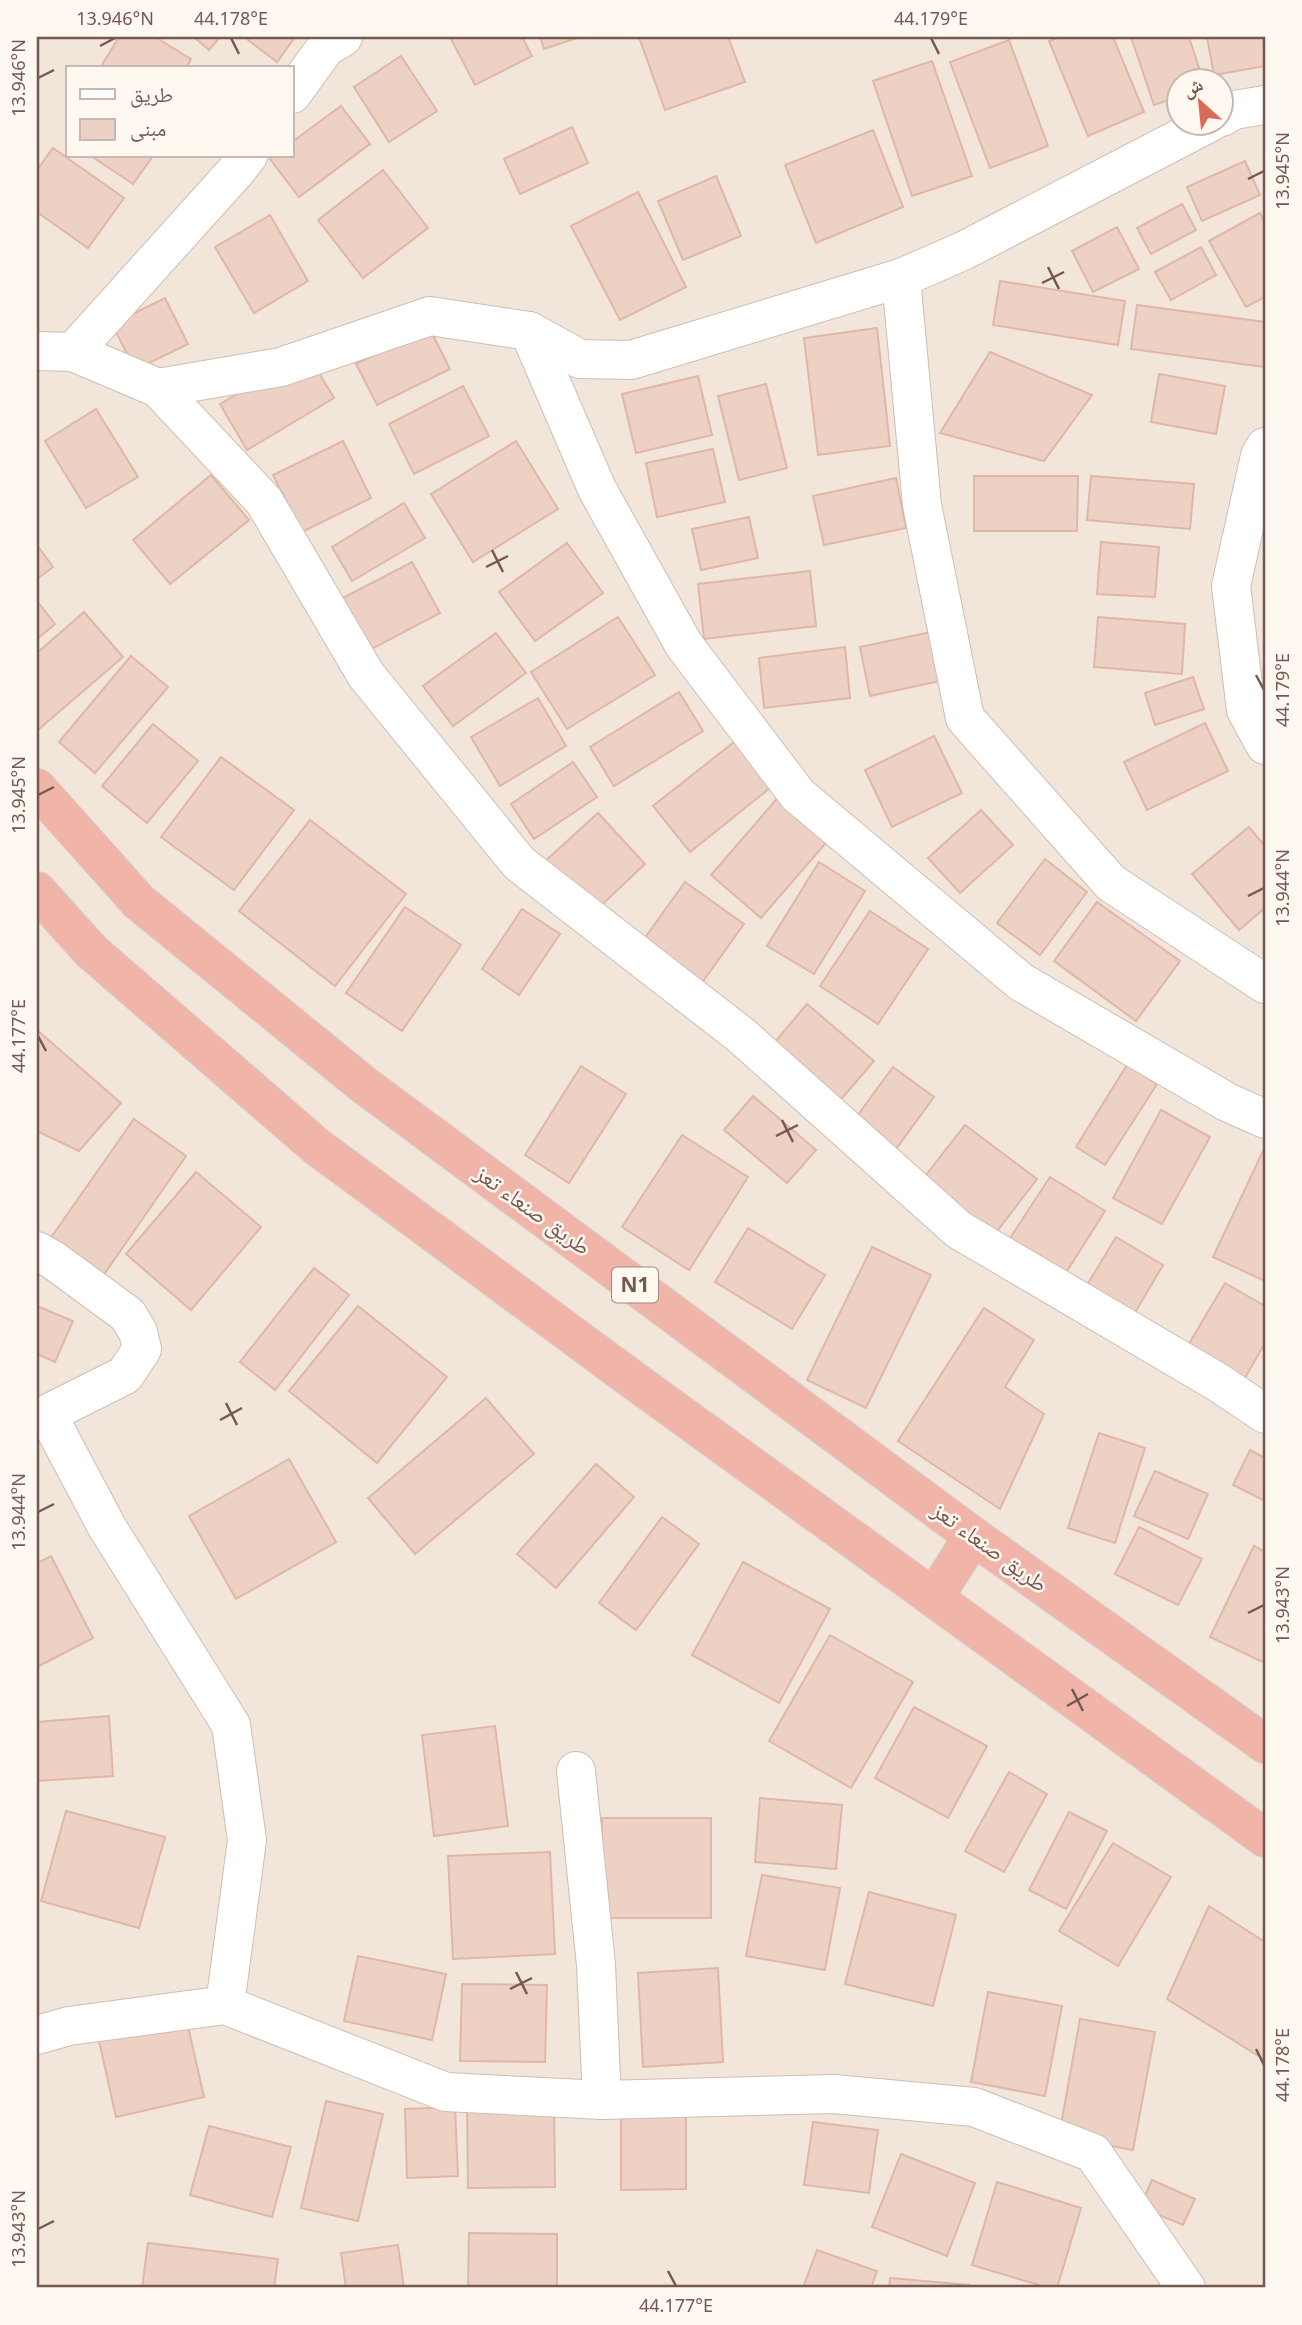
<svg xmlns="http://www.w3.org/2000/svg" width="1302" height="2325" font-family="'Noto Sans','Noto Naskh Arabic',sans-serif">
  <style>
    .residential { fill: #f2e5da; fill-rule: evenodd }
    .building { fill: #eed1c5; stroke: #e0b7a7; stroke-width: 2 }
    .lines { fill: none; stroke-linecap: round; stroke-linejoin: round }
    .minor-casing { stroke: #cfbdb4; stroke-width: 40 }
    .highway-casing { stroke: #d8d1ce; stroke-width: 40 }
    .minor { stroke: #fff; stroke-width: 38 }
    .highway { stroke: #f0b4a8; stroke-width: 38 }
    .ticks { fill: none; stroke: #755950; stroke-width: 2.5 }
    .labels { text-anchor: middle; stroke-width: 5; stroke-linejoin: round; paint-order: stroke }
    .shield { fill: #fef8f1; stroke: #9e8980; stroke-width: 2 }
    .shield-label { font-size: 21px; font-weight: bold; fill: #755950 }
    .street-label { font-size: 23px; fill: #755950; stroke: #fef8f1 }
    .neatline { fill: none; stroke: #755950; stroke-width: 2.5 }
    .ticks-label { font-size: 18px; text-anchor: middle; fill: #755950 }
  </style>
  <rect width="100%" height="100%" fill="#fbf3eb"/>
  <path class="residential" d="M 37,37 L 1265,37 L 1265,2288 L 37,2288 ZM 68,68 L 292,68 L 292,156 L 68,156 ZM 1180,80 L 1222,80 L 1222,122 L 1180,122 Z"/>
  <g class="building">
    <polygon points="119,37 155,37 191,59 186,68 107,68 102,65"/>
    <polygon points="194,37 220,37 209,50"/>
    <polygon points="251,37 295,37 277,62 248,40"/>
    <polygon points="450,37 522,37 532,56 475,85"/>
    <polygon points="540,37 580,37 544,49"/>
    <polygon points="639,37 728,37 745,82 665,110"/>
    <polygon points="1060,37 1113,37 1144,112 1088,136 1049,41"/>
    <polygon points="1131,37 1189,37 1203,80 1180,80 1180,96 1154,105"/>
    <polygon points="1207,37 1263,37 1265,66 1214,75"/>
    <polygon points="1009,40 1048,146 990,168 950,62"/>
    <polygon points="401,56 437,111 389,142 354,87"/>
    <polygon points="932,61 972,176 912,196 873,81"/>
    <polygon points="341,106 370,144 299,197 270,159 274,156 292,156 292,142"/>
    <polygon points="572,127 588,163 520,194 504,159"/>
    <polygon points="873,130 903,207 816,243 785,165"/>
    <polygon points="53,148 124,198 88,248 37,212 37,170"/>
    <polygon points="91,156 153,156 133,184"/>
    <polygon points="1245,161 1260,195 1202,221 1187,187"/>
    <polygon points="383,170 428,228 363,278 318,220"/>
    <polygon points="716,176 741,236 683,260 658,201"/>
    <polygon points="638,192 686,287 620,320 571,226"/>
    <polygon points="1182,204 1196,230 1151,254 1137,228"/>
    <polygon points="1260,213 1265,223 1265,297 1246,307 1209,241"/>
    <polygon points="270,215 308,281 254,313 215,247"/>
    <polygon points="1117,227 1139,269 1093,292 1072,251"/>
    <polygon points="1201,247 1216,275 1171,300 1155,272"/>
    <polygon points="1000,281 1125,301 1118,345 993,325"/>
    <polygon points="165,298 188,344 135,370 112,324"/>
    <polygon points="1137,305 1265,322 1265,367 1131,349"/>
    <polygon points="429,327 450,369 377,405 356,364"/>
    <polygon points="877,328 890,446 818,455 804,338"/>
    <polygon points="990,352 1092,395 1044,461 940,433"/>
    <polygon points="307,353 334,398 247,450 220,404"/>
    <polygon points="1159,374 1225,386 1216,434 1151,422"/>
    <polygon points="698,376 712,435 636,453 622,394"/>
    <polygon points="766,384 787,468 739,480 718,396"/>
    <polygon points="463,386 489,436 414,474 389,424"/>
    <polygon points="96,409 138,477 86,508 45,441"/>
    <polygon points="343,441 371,498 302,532 273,475"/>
    <polygon points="516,441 558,509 473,562 431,494"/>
    <polygon points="713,449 725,502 657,517 646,463"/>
    <polygon points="211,475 249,520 170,584 133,540"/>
    <polygon points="974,476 1078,476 1077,531 974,531"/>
    <polygon points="1091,476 1194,484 1190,529 1087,520"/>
    <polygon points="896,478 906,528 824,545 813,496"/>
    <polygon points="404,503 425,538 352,581 332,547"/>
    <polygon points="749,517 758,558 701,570 692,529"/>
    <polygon points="1101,542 1159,547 1155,597 1097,594"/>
    <polygon points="567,543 603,593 535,641 499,592"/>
    <polygon points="37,545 53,567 37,579"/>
    <polygon points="412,562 440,613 366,652 339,600"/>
    <polygon points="810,571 816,626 704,639 698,584"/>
    <polygon points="37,601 55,624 37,639"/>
    <polygon points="84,612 123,657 39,729 37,726 37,653"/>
    <polygon points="618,617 655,675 567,729 531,672"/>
    <polygon points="1098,617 1185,624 1182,674 1094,667"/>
    <polygon points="931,632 940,681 870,696 860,647"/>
    <polygon points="496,633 526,673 453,726 423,686"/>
    <polygon points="845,647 850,698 764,708 759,658"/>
    <polygon points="131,656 168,687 95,773 59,742"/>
    <polygon points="1193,677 1204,709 1155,725 1145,693"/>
    <polygon points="679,692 703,731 614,786 590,747"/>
    <polygon points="538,698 566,746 500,786 471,737"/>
    <polygon points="1205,723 1228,771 1147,810 1124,762"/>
    <polygon points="153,724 198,761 147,823 102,786"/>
    <polygon points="934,736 962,793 892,827 865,770"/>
    <polygon points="734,742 770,788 690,852 653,806"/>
    <polygon points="221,757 294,810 234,890 161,837"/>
    <polygon points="573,762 597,797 534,839 511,804"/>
    <polygon points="781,794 831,837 761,918 711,875"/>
    <polygon points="981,810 1013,845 960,893 928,858"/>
    <polygon points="598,813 645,864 590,916 542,864"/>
    <polygon points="310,820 406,894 335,986 239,911"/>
    <polygon points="1249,827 1265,846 1265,908 1239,930 1192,874"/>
    <polygon points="1045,859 1087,892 1040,955 997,923"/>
    <polygon points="819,862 865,891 814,974 767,946"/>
    <polygon points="685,882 744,924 701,984 642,942"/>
    <polygon points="1097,902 1180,961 1136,1021 1054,961"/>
    <polygon points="405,907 461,945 402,1031 346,993"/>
    <polygon points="522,909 560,934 519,995 482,969"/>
    <polygon points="870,911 928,949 878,1024 820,986"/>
    <polygon points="807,1004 874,1061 824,1119 757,1063"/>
    <polygon points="37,1030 121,1103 79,1151 37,1131"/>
    <polygon points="1127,1065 1157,1084 1105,1165 1076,1147"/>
    <polygon points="581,1066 626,1094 569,1183 525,1155"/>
    <polygon points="893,1067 934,1097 888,1160 847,1130"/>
    <polygon points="753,1096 816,1150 787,1183 724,1130"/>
    <polygon points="1161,1110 1210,1137 1162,1224 1113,1198"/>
    <polygon points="134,1119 186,1156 103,1276 50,1239"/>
    <polygon points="965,1125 1037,1179 988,1243 916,1188"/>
    <polygon points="682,1135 748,1177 689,1270 622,1227"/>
    <polygon points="1263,1151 1265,1152 1265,1281 1213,1257"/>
    <polygon points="196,1172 261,1227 191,1310 126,1254"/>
    <polygon points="1050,1177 1105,1211 1057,1287 1001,1252"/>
    <polygon points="748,1228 825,1275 792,1329 715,1282"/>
    <polygon points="1116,1237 1163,1265 1126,1328 1078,1300"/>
    <polygon points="872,1247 931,1275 866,1408 807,1380"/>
    <polygon points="314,1268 349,1295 275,1390 240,1362"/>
    <polygon points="1225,1283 1265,1306 1265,1343 1234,1397 1177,1364"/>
    <polygon points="37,1306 73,1321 55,1362 37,1354"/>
    <polygon points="358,1306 447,1377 377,1463 289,1391"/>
    <polygon points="984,1308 1034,1340 1005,1387 1044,1414 1000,1509 898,1441"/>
    <polygon points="486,1398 534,1454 415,1554 368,1498"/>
    <polygon points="1099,1433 1145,1448 1115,1543 1068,1528"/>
    <polygon points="1250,1450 1265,1458 1265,1501 1233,1485"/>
    <polygon points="289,1459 336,1542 236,1599 189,1516"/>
    <polygon points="596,1464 634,1497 556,1588 517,1554"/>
    <polygon points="1155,1471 1208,1494 1188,1539 1134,1516"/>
    <polygon points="662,1517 699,1544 636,1630 599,1603"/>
    <polygon points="1139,1527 1202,1559 1178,1605 1115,1574"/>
    <polygon points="1254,1546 1265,1552 1265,1663 1210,1637"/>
    <polygon points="51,1556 93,1638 37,1667 37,1563"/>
    <polygon points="743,1562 830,1609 779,1703 692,1655"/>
    <polygon points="830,1635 913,1682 851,1788 769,1741"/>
    <polygon points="914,1707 987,1746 948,1818 875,1778"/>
    <polygon points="109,1716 113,1776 37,1781 37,1722"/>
    <polygon points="495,1726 508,1826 434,1836 422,1735"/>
    <polygon points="1009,1772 1047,1794 1004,1872 965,1851"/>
    <polygon points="760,1798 842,1805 836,1869 755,1862"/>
    <polygon points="66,1811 165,1837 139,1928 41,1901"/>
    <polygon points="1069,1812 1107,1831 1066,1909 1029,1890"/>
    <polygon points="602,1818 711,1818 711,1918 601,1918"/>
    <polygon points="1113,1843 1171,1877 1118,1966 1059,1931"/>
    <polygon points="550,1852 555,1954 453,1959 448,1856"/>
    <polygon points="762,1875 840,1888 825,1970 746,1956"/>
    <polygon points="869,1892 956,1915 933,2006 845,1984"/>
    <polygon points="1209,1906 1265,1942 1265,2060 1167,1999"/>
    <polygon points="358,1956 446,1974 432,2040 344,2021"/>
    <polygon points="718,1968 723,2062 643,2067 638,1973"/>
    <polygon points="462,1984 547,1985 545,2062 460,2061"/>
    <polygon points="988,1992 1062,2006 1045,2096 971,2082"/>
    <polygon points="183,2004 204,2097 116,2117 95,2023"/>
    <polygon points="1080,2019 1155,2032 1133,2150 1059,2136"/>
    <polygon points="554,2100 555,2187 468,2188 467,2101"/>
    <polygon points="326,2101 383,2114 358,2221 301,2208"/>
    <polygon points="621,2105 686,2105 686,2189 621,2190"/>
    <polygon points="455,2107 458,2176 407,2178 405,2109"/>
    <polygon points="813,2122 878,2130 869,2193 804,2185"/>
    <polygon points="209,2126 291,2147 272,2217 190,2195"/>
    <polygon points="901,2154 975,2183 947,2256 872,2227"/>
    <polygon points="1152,2180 1195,2199 1183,2225 1140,2207"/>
    <polygon points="997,2182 1081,2208 1057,2288 1049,2288 972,2265"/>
    <polygon points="469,2233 557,2234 557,2288 468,2288"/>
    <polygon points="148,2243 278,2259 274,2288 142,2288"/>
    <polygon points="398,2245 404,2288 346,2288 341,2253"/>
    <polygon points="817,2250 877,2271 871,2288 803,2288"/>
    <polygon points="890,2278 969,2285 969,2288 889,2288"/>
  </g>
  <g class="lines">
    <defs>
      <g id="minor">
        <polyline points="292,94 326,47 343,37"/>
        <polyline points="1222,117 1234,110 1265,105"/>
        <polyline points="901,278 922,505 965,718 1111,883 1265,984"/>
        <polyline points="529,331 597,489 684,645 798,795 1021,982 1227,1102 1265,1119"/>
        <polyline points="37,351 73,352 158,388 281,367 430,316 529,331 580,359 631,360 901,278 963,251 1211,122"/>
        <polyline points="73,352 236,171 248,156"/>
        <polyline points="158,388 264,501 366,675 519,863 742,1036 959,1230 1219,1383 1265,1414"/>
        <polyline points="1265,447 1260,456 1231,586 1246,710 1265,745"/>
        <polyline points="37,1251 53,1260 128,1315 138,1332 142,1349 125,1375 47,1414 107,1527 231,1725 247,1840 225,2005"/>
        <polyline points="576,1771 596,1965 602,2100"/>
        <polyline points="37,2035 69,2026 225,2005 446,2092 602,2100 834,2094 974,2107 1093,2153 1186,2288"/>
      </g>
      <g id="highway">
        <polyline points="37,788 139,902 364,1085 973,1536 1265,1744"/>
        <polyline points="37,891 91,951 316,1146 629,1377 1265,1838"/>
        <polyline points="934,1598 973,1536"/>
      </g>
    </defs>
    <use href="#minor" class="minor-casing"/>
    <use href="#highway" class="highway-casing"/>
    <use href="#minor" class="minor"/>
    <use href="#highway" class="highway"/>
  </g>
  <path class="ticks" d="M 231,38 L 239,54M 931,38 L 939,54M 100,46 L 115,38M 38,78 L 54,70M 1248,179 L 1264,171M 1048,267 L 1059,289M 1042,283 L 1064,272M 492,550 L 503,572M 486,567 L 508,556M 1256,675 L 1264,690M 38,795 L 54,787M 1248,896 L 1264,888M 38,1036 L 46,1051M 782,1120 L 793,1142M 776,1136 L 798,1125M 226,1403 L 237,1425M 220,1420 L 242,1408M 38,1512 L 54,1504M 1248,1613 L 1264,1605M 1072,1689 L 1083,1711M 1067,1706 L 1088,1694M 516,1972 L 527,1994M 510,1989 L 532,1978M 1256,2049 L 1264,2065M 38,2229 L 54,2221M 668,2271 L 676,2286"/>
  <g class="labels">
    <rect class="shield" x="612" y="1267.5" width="46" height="35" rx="5"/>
    <g class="shield-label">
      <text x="635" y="1292">N1</text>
    </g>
    <g class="street-label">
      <text transform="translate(533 1210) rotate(36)" y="8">طريق صنعاء تعز</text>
      <text transform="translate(990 1547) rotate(36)" y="8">طريق صنعاء تعز</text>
    </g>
  </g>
  <rect width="1302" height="2325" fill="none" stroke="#fef8f1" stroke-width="77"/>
  <rect x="66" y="66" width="228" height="91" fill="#fef8f1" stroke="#c7b8b1" stroke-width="2"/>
  <rect x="80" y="89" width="35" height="10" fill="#ffffff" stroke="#c7b8b1" stroke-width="2"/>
  <text x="130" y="102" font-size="21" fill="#755950">طريق</text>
  <rect x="80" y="119" width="35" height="21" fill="#eed1c5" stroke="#c7b8b1" stroke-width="2"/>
  <text x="130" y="136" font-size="21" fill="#755950">مبنى</text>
  <g transform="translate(1200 102) rotate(333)"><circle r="33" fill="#fef8f1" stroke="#c7b8b1" stroke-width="2"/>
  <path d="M0-5L12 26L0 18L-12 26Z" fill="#da6b5b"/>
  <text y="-10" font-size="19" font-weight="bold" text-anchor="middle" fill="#755950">ش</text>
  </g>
  <rect x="38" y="38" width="1226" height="2248" class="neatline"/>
  <g class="ticks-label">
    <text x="115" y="25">13.946°N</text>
    <text x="231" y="25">44.178°E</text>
    <text x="931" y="25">44.179°E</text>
    <text transform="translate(19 78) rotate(-90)" y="6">13.946°N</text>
    <text transform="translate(1283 171) rotate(-90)" y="6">13.945°N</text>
    <text transform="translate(1283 690) rotate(-90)" y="6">44.179°E</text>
    <text transform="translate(19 795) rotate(-90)" y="6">13.945°N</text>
    <text transform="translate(1283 888) rotate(-90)" y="6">13.944°N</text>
    <text transform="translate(19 1036) rotate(-90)" y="6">44.177°E</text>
    <text transform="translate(19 1512) rotate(-90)" y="6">13.944°N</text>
    <text transform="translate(1283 1605) rotate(-90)" y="6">13.943°N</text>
    <text transform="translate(1283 2065) rotate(-90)" y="6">44.178°E</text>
    <text transform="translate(19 2229) rotate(-90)" y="6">13.943°N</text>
    <text x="676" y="2312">44.177°E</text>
  </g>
</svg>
